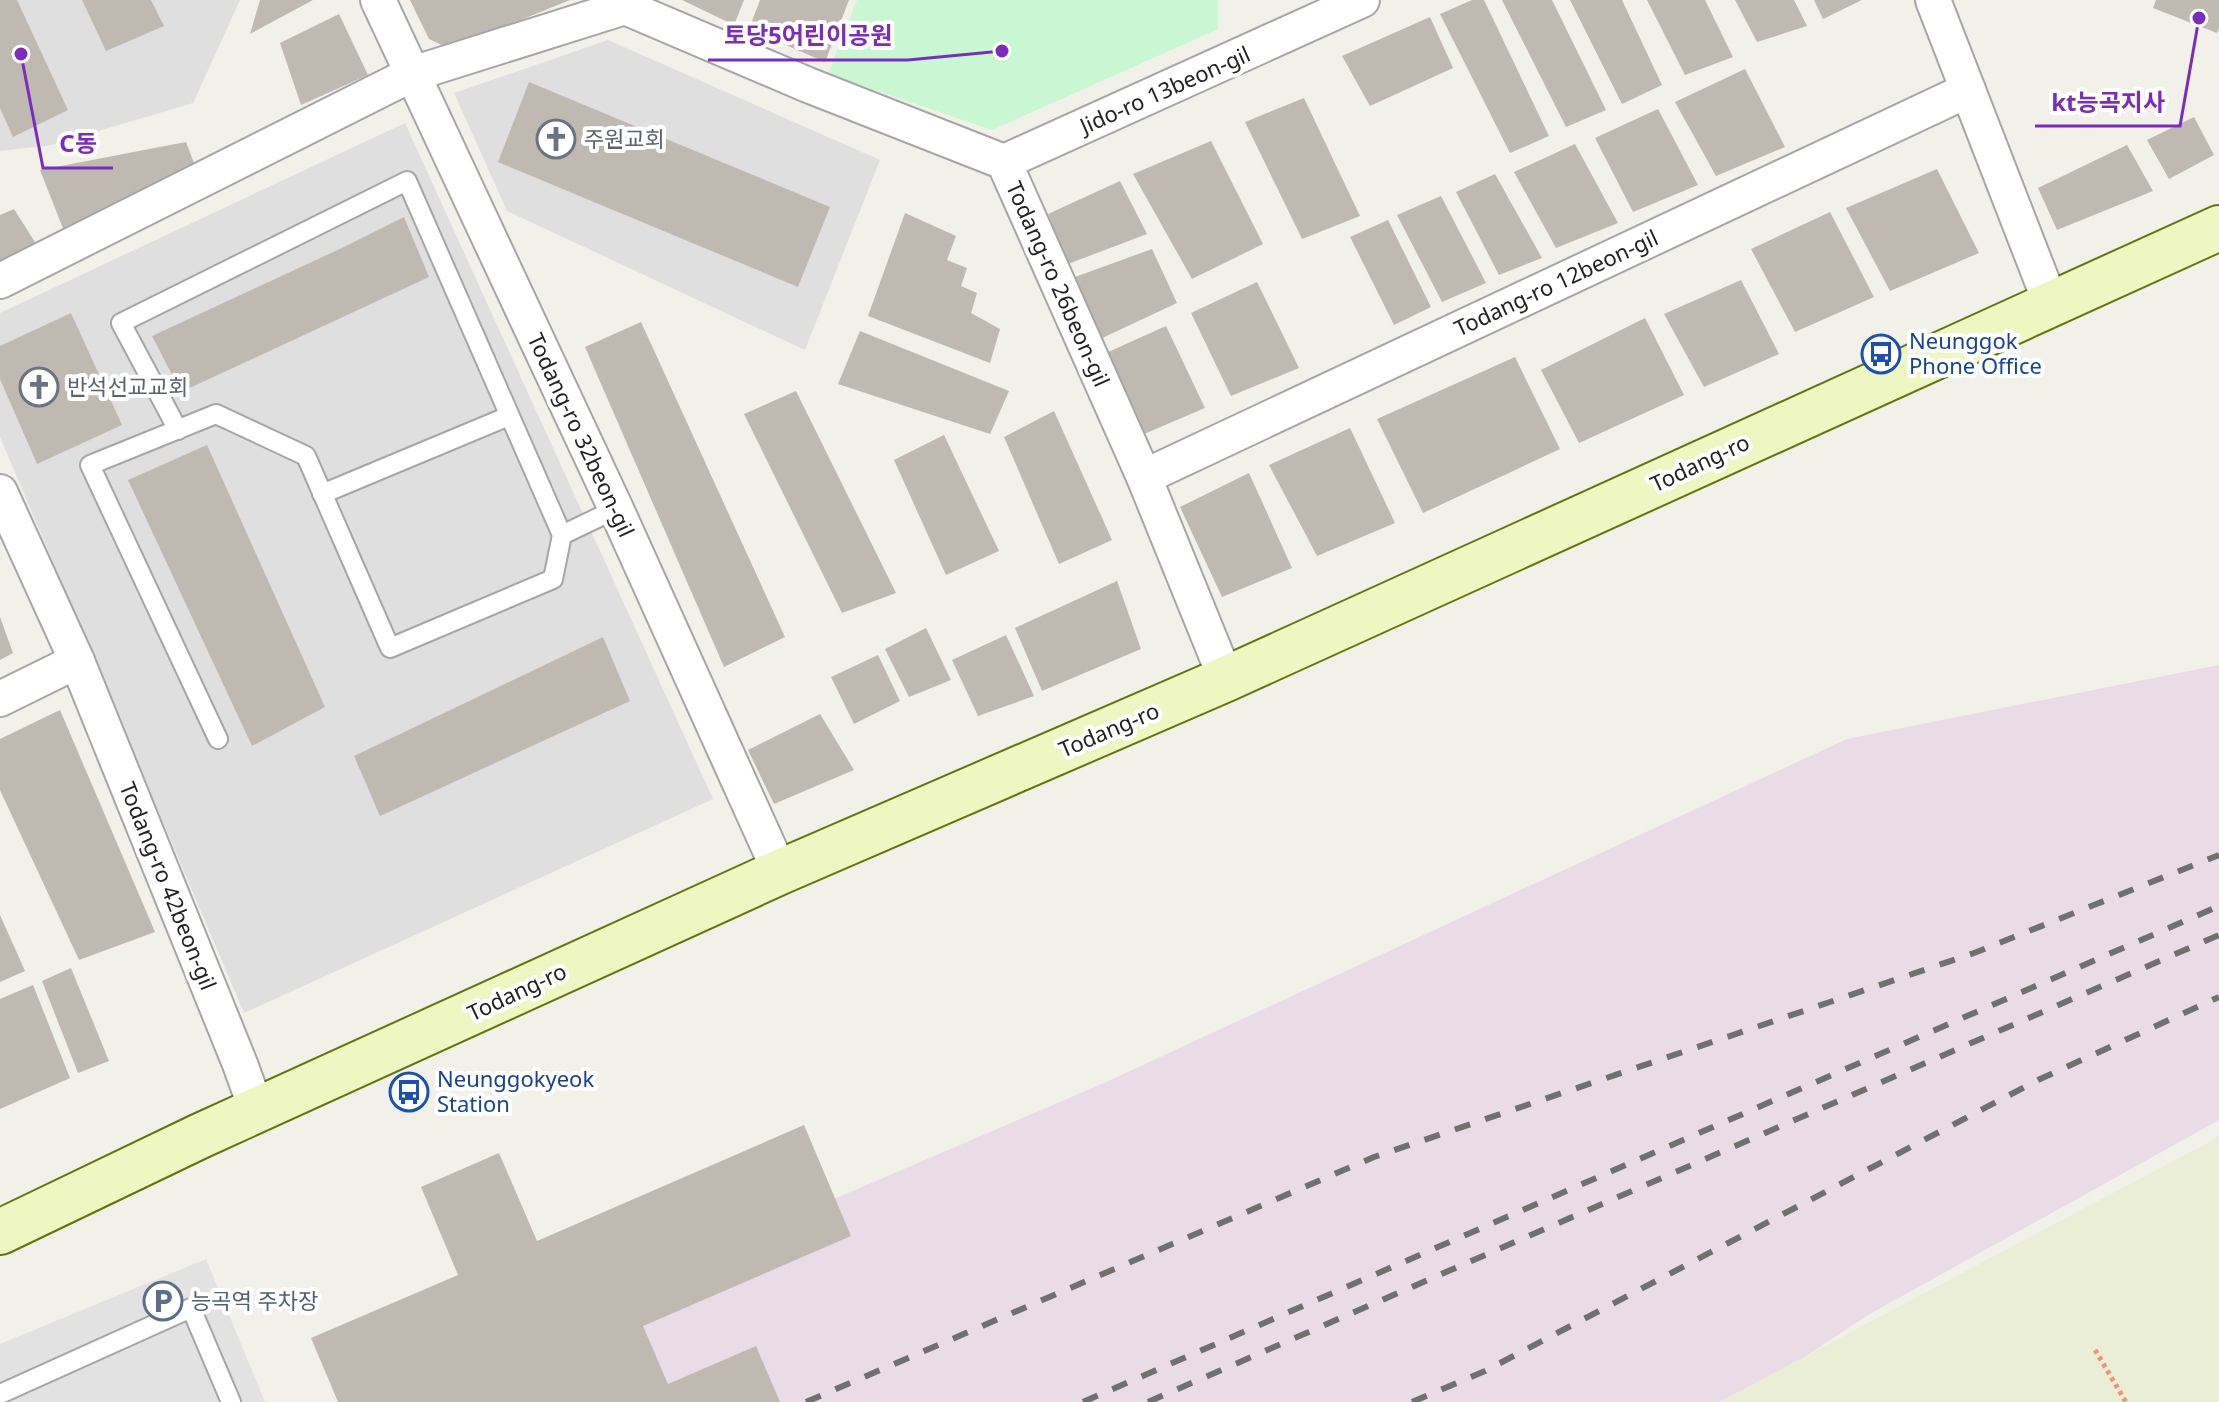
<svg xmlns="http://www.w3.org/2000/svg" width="2219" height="1402" font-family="'Noto Sans','Noto Sans KR',sans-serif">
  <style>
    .residential { fill: #e0dfdf }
    .industrial { fill: #eadce6 }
    .farmland { fill: #eaeed6 }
    .park { fill: #caf7d3 }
    .parking { fill: #e2e2e2 }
    .building { fill: #bfb9b2 }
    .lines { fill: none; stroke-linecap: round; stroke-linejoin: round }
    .lane-casing { stroke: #a6a6a6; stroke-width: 22 }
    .street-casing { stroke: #a6a6a6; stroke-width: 38 }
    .secondary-casing { stroke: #5f760b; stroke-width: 48 }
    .path { stroke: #f39379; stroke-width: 5; stroke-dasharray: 4 4; stroke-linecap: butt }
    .lane { stroke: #fff; stroke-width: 18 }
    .street { stroke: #fff; stroke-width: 34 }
    .secondary { stroke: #eef7c2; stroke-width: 44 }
    .rail { stroke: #707070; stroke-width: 6; stroke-dasharray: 16 16; stroke-linecap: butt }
    .labels { text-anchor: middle; stroke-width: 8; stroke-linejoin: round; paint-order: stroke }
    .street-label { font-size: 22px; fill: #222; stroke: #fff }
    .worship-label { font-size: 22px; fill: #5b616d; stroke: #fff; text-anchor: start }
    .transit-label { font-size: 22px; fill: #164399; stroke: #fff; text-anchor: start }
    .service-label { font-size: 22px; fill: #4e5e75; stroke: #fff; text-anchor: start }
    .leader { fill: none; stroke: #7b2cbf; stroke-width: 3 }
    .callout-dot { fill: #7b2cbf; stroke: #fff; stroke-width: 3 }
    .callout-label { font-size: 24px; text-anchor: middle; font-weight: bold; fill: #7b2cbf; stroke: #fff; stroke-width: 8; stroke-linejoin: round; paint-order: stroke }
  </style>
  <rect width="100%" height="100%" fill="#f1f0e9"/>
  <g class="residential">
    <polygon points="0,0 240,0 193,103 51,145 0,151"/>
    <polygon points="608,40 880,160 805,350 507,211 454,93"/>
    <polygon points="405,123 713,799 244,1013 0,437 0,313"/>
  </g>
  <polygon class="industrial" points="2219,665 2219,1120 1868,1315 1736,1402 362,1402 1104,1083 1847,739"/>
  <polygon class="farmland" points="2219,1137 2219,1402 1719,1402"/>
  <polygon class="park" points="857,0 1218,0 1218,29 992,130 828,74"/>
  <polygon class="parking" points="206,1259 265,1402 0,1402 0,1344"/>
  <g class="building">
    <polygon points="0,0 17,0 68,110 13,137 0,108"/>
    <polygon points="82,0 151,0 164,26 106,51"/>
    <polygon points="260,0 313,0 250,34"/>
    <polygon points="410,0 570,0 450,49 429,39"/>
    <polygon points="682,0 744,0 734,25"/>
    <polygon points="760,0 849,0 825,62 749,29"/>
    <polygon points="1472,0 1484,0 1549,136 1510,153 1440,14"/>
    <polygon points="1502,0 1552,0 1606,110 1566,127"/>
    <polygon points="1570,0 1622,0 1662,85 1622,104"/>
    <polygon points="1647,0 1705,0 1733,57 1685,75"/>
    <polygon points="1735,0 1794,0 1807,26 1757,42"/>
    <polygon points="1814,0 1862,0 1823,19"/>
    <polygon points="2156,0 2219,0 2219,28 2217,33 2153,8"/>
    <polygon points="339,14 368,75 301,105 280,43"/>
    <polygon points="1430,17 1453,68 1370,106 1342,56"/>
    <polygon points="1745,69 1785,147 1716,176 1675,102"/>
    <polygon points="529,82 830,207 798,287 498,162"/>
    <polygon points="1304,98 1360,216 1302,239 1245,122"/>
    <polygon points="1658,109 1698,185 1633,212 1595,138"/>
    <polygon points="2194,117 2214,155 2169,179 2147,140"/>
    <polygon points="1211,141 1263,244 1192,279 1133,174"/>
    <polygon points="186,142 194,163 64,231 40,170"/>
    <polygon points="1575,144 1618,223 1556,248 1514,172"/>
    <polygon points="2127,145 2153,191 2057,230 2038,188"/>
    <polygon points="1937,169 1979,253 1890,291 1846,208"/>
    <polygon points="1495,174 1542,258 1499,275 1456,192"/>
    <polygon points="1120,181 1147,234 1068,264 1048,214"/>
    <polygon points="1441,196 1486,283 1442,302 1397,215"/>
    <polygon points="14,209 38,247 0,264 0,215"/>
    <polygon points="1830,212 1874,297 1795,332 1751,249"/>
    <polygon points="905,213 956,236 947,260 967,268 961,286 977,293 971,313 1000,329 990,363 868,316"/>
    <polygon points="404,217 429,277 181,392 152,336 344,247"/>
    <polygon points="1388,220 1431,307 1394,325 1350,237"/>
    <polygon points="1152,249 1177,303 1098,340 1075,277"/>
    <polygon points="1741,280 1779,354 1704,387 1664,314"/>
    <polygon points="1257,282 1299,368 1231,396 1191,313"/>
    <polygon points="71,313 122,425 37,464 0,379 0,346"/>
    <polygon points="1645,318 1684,395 1579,443 1541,370"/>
    <polygon points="641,322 785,637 724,667 585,347"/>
    <polygon points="1166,326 1205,408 1144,434 1106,353"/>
    <polygon points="860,331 1009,391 990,434 838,384"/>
    <polygon points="1515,357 1560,449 1423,513 1377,419"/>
    <polygon points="796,391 896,593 842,613 744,414"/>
    <polygon points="1054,411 1112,540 1059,564 1004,437"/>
    <polygon points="1350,428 1395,523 1317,556 1269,465"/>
    <polygon points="944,435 999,551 946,575 894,460"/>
    <polygon points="207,445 325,707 252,746 128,480"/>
    <polygon points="1249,473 1292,568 1222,597 1180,507"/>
    <polygon points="1117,581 1141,649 1042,691 1015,628"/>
    <polygon points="0,617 13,653 0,660"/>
    <polygon points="926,628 951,680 909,697 885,649"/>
    <polygon points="1006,635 1034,696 978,716 952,660"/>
    <polygon points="603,637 630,701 380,816 354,756"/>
    <polygon points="878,655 900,701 854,724 831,677"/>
    <polygon points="60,710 155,932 79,960 0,790 0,739"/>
    <polygon points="820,714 854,770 774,804 748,750"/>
    <polygon points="0,915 25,971 0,982"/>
    <polygon points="71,968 109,1061 78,1073 42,981"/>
    <polygon points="33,985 70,1078 0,1109 0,999"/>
    <polygon points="804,1125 851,1236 643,1326 668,1384 756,1346 780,1402 338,1402 311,1338 458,1275 421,1187 499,1153 537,1241"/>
  </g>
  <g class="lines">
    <defs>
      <g id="lane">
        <polyline points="178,430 121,323 407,181 562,535 553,579 390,648 306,456 216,414 90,465 218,739"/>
        <polyline points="322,494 509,416"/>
        <polyline points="562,535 616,509"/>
        <polyline points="0,1394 191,1308 231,1402"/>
      </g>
      <g id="street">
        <polyline points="378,0 616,509 780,872"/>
        <polyline points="1933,0 2051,304"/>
        <polyline points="1004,162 1362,0"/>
        <polyline points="0,281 412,74 625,7 808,85 1004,162 1144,477 1226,679"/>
        <polyline points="1144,477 1968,90"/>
        <polyline points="0,492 77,661 240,1064 257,1111"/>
        <polyline points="0,699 77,661"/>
      </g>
      <polyline id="secondary" points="0,1232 200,1136 780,872 1226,679 2219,228"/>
    </defs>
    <use href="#lane" class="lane-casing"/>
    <use href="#street" class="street-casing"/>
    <use href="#secondary" class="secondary-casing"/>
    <polyline class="path" points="2095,1350 2126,1402"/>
    <use href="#lane" class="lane"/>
    <use href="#street" class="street"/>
    <use href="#secondary" class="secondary"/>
    <g class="rail">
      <polyline points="806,1402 1374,1157 1974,953 2219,855"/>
      <polyline points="1083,1402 2219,906"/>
      <polyline points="1148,1402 2219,935"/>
      <polyline points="1412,1402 1485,1371 2038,1080 2219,997"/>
    </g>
  </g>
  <defs>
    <symbol id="church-ring" viewBox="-11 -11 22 22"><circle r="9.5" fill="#fff" stroke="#6b7280" stroke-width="1.5"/><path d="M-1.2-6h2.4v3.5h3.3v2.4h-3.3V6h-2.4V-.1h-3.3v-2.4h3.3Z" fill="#6b7280"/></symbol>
    <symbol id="bus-ring" viewBox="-11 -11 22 22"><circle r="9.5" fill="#fff" stroke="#1a4fb4" stroke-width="1.5"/><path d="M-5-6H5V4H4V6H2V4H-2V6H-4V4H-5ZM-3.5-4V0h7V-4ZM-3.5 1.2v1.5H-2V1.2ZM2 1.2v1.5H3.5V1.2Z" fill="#1a4fb4"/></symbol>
    <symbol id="parking-ring" viewBox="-11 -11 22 22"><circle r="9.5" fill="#fff" stroke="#5c6f8a" stroke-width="1.5"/><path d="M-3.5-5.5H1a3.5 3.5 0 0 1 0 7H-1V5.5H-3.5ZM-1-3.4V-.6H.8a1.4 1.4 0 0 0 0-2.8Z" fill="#5c6f8a"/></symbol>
  </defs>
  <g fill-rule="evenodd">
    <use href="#church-ring" x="534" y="117" width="44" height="44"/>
    <use href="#bus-ring" x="1859" y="332" width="44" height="44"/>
    <use href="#church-ring" x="17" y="365" width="44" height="44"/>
    <use href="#bus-ring" x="387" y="1070" width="44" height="44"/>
    <use href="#parking-ring" x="141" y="1279" width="44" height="44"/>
  </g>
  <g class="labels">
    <g class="street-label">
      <text transform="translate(1165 90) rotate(-24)" y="8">Jido-ro 13beon-gil</text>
      <text transform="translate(1556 283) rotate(-25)" y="8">Todang-ro 12beon-gil</text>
      <text transform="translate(1058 284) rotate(66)" y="8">Todang-ro 26beon-gil</text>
      <text transform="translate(581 435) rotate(65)" y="8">Todang-ro 32beon-gil</text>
      <text transform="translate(1700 463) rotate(-25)" y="8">Todang-ro</text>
      <text transform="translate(1109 730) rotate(-23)" y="8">Todang-ro</text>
      <text transform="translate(168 886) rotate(68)" y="8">Todang-ro 42beon-gil</text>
      <text transform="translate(517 992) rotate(-25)" y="8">Todang-ro</text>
    </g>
    <g class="worship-label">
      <text x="584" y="147">주원교회</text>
      <text x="67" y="395">반석선교교회</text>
    </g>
    <g class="transit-label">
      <text x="1909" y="349">Neunggok<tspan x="1909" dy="25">Phone Office</tspan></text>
      <text x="437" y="1087">Neunggokyeok<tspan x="437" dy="25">Station</tspan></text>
    </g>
    <g class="service-label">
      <text x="191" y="1309">능곡역 주차장</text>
    </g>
  </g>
  <path class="leader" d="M1002 51L908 60H708M2199 18L2180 126H2035M21 54L43 168H113"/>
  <g class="callout-dot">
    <circle cx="1002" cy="51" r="8"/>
    <circle cx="2199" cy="18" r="8"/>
    <circle cx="21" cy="54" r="8"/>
  </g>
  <g class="callout-label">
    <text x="808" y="44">토당5어린이공원</text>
    <text x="2108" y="111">kt능곡지사</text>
    <text x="78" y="152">C동</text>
  </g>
</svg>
